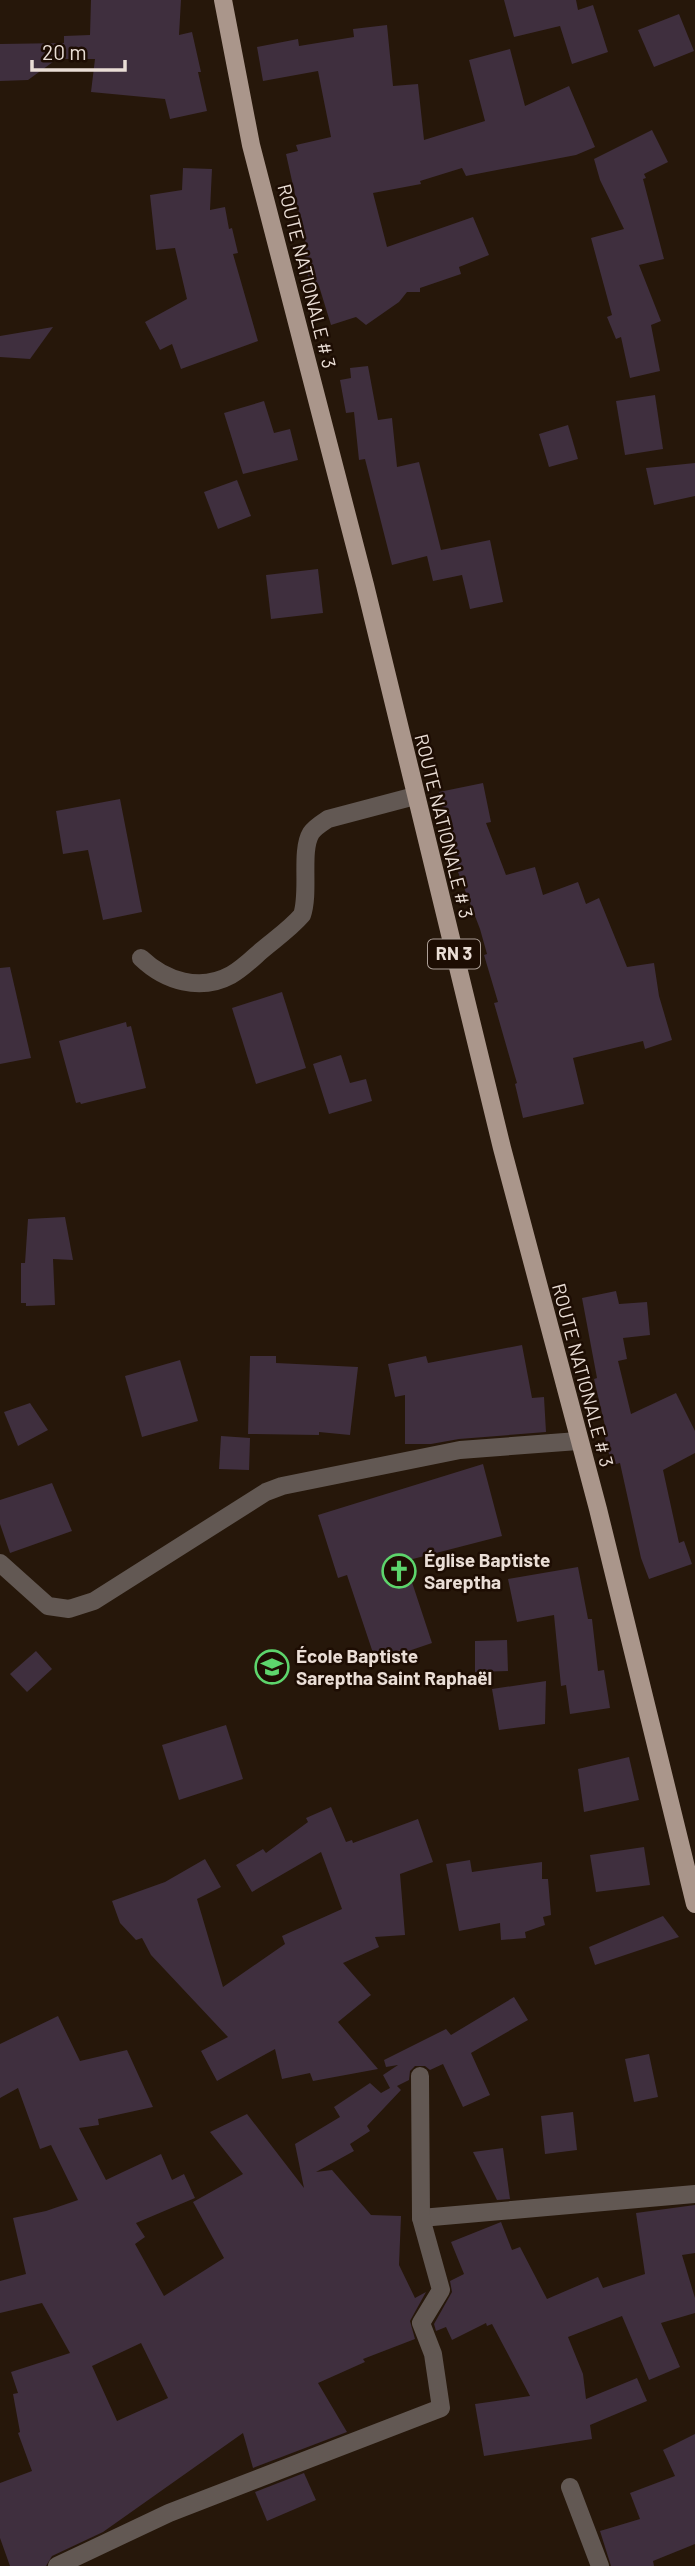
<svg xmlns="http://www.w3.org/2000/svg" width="695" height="2566" font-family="Barlow,sans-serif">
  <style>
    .building { fill: #3f2f3e; fill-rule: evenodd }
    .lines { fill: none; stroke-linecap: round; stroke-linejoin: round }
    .service { stroke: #625853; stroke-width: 18 }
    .minor { stroke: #625853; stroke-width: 18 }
    .primary { stroke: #aa968b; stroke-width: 18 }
    .labels { text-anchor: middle; stroke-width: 5; stroke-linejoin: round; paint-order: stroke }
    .shield { fill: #1d0d03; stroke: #ac9f97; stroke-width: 2 }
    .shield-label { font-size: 18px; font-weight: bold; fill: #eaded6 }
    .street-label { font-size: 19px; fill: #eaded6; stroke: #1d0d03 }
    .poi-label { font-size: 19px; font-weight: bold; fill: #eaded6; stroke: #1d0d03; text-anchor: start }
  </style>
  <rect width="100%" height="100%" fill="#26170a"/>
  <g class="building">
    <polygon points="91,0 181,0 179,35 192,32 201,72 198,72 207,111 170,119 165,99 91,92 95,59 64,59 64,54 28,80 0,81 0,44 64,43 64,36 90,35"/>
    <polygon points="504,0 576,0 578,10 593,5 608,52 572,64 560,26 514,37"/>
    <polygon points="679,14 694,51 654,67 638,30"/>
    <polygon points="387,25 393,86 418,84 424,140 485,121 469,60 510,49 525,106 569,86 595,147 576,155 466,176 462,168 420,181 421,184 373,193 387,247 473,217 489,255 459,267 461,274 420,288 420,292 407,292 399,302 366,325 356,317 331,325 319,286 311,288 300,246 306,244 286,154 298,151 296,145 331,137 318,71 263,81 257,47 298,39 299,46 354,37 353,29"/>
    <polygon points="652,130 668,162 644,174 646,178 643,179 664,259 639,265 661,321 651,325 660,371 630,378 621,337 616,339 607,317 612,315 591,238 624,229 600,180 594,159"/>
    <polygon points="183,168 212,169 210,210 225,207 229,229 232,228 238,253 233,254 258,341 181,369 172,344 160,350 145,322 187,299 175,248 156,250 150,195 182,190"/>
    <polygon points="53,327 30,359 0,357 0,336"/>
    <polygon points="368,366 378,420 392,418 397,467 419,462 441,550 490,540 503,602 470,609 462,575 433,581 427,556 392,565 365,459 359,460 354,412 346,413 340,380 351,378 350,368"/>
    <polygon points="655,395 663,449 625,455 616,401"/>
    <polygon points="264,401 274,433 290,429 298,460 243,474 224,413"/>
    <polygon points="568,425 578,459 549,467 539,434"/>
    <polygon points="695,463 695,496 654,505 646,468"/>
    <polygon points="237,480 251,516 218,529 204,492"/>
    <polygon points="318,569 323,613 271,619 266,575"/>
    <polygon points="483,783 491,822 486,823 506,875 535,867 543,895 578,882 586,904 599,898 627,967 654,963 659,996 672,1040 645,1049 643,1041 573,1058 584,1104 523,1118 515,1084 517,1083 494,1003 498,1002 484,955 487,954 480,929 453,859 439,792"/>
    <polygon points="120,799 142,912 103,920 88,850 63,854 56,811"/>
    <polygon points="10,967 31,1058 0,1064 0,968"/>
    <polygon points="282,992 306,1068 256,1084 232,1008"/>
    <polygon points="126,1022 127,1027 131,1026 146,1088 81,1104 80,1102 76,1103 59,1041"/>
    <polygon points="341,1055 350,1083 366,1079 372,1101 329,1114 313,1064"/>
    <polygon points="65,1217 73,1260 53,1259 55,1305 26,1306 26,1303 21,1303 21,1263 25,1263 28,1219"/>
    <polygon points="616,1291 619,1304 647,1302 650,1335 623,1338 627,1359 618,1361 631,1414 676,1393 695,1431 695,1453 663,1470 679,1543 684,1541 692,1564 649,1579 641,1558 620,1463 612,1465 602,1427 605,1426 594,1379 597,1378 582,1298"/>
    <polygon points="522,1345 532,1398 544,1397 546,1432 459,1439 431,1444 405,1444 405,1395 395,1397 388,1364 426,1356 428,1363"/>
    <polygon points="250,1356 276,1356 276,1363 358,1367 350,1435 319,1432 319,1435 248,1434"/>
    <polygon points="180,1360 198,1421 142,1437 125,1376"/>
    <polygon points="30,1403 48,1430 18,1446 4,1412"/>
    <polygon points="221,1436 250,1438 249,1470 219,1469"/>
    <polygon points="483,1464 502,1536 405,1561 432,1643 376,1662 347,1575 338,1578 318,1515"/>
    <polygon points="52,1483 72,1531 10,1553 0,1524 0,1500"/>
    <polygon points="578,1567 588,1619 592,1619 598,1671 604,1670 610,1708 570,1714 566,1685 561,1686 554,1615 517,1622 508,1579"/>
    <polygon points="507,1640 508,1671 475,1672 475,1641"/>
    <polygon points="36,1651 52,1669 27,1692 10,1674"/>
    <polygon points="546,1681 545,1724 499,1730 492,1689"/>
    <polygon points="226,1725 243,1779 179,1800 162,1745"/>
    <polygon points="629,1757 639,1800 584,1812 578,1769"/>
    <polygon points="331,1807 346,1842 352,1840 353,1843 418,1819 433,1862 400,1874 405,1935 375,1937 379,1947 343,1963 371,1995 338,2022 378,2069 313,2081 310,2073 282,2079 275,2049 217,2081 201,2051 228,2037 151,1955 142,1938 136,1940 120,1923 112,1901 165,1882 205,1859 221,1887 197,1899 223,1987 285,1944 282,1936 342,1909 321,1852 252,1892 236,1865 263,1849 266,1853 308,1822 306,1818"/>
    <polygon points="644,1847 650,1885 596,1892 590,1855"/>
    <polygon points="470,1860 472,1872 542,1862 542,1879 548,1879 551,1915 543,1917 545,1925 525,1932 526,1938 501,1940 500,1923 459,1931 446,1864"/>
    <polygon points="663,1916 679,1937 595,1965 589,1947"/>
    <path d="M 514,1997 L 528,2020 L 471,2053 L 490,2095 L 463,2107 L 443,2064 L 430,2070 L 425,2066 L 415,2066 L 410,2071 L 409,2080 L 397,2086 L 401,2090 L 367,2126 L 370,2131 L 350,2144 L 354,2151 L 316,2172 L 332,2170 L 371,2215 L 401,2216 L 399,2265 L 415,2298 L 426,2292 L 410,2321 L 415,2339 L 363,2359 L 365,2362 L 318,2383 L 347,2432 L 253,2468 L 243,2433 L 103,2532 L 52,2556 L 46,2566 L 10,2566 L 0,2538 L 0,2483 L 32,2471 L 18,2433 L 20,2432 L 13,2394 L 18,2393 L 11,2372 L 70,2353 L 42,2303 L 0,2313 L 0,2281 L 26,2274 L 13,2218 L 46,2211 L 78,2200 L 51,2145 L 40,2149 L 18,2088 L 0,2098 L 0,2044 L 58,2016 L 80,2061 L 127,2050 L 153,2107 L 98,2119 L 99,2125 L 79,2128 L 106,2180 L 161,2154 L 172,2180 L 184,2174 L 195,2198 L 136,2223 L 145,2237 L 135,2244 L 164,2296 L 224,2258 L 193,2202 L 243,2174 L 210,2132 L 247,2114 L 304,2188 L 295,2144 L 340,2117 L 334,2107 L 370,2083 L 381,2093 L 390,2088 L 383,2075 L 398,2065 L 386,2067 L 384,2060 L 446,2029 L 451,2035 ZM 141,2343 L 168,2398 L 117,2421 L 92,2366 Z"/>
    <polygon points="649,2054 658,2097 634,2102 625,2059"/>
    <polygon points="573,2112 577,2150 545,2154 541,2116"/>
    <polygon points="503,2148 510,2199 497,2200 473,2152"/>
    <polygon points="695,2205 695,2253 682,2255 695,2298 695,2313 661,2323 680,2367 649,2380 622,2316 568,2337 583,2374 586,2399 637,2378 647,2401 590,2425 592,2439 484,2456 475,2404 530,2396 492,2324 487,2326 486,2323 452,2340 446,2327 436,2331 434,2324 452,2292 450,2281 464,2274 451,2242 501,2222 512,2250 520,2247 547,2299 598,2277 603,2288 645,2274 636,2213"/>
    <polygon points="695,2434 695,2544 653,2561 654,2566 611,2566 600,2531 640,2519 630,2493 675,2476 663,2450"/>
    <polygon points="304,2473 316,2500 267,2521 255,2492"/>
  </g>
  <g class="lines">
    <g class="service">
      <polyline points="0,1563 48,1606 69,1609 94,1601 266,1492 282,1486 460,1450 578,1441"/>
      <polyline points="421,2218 695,2194"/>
      <polyline points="570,2487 600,2566"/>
      <polyline points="57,2566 169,2513 441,2408 433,2354 421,2323 441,2290 421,2218 420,2076"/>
    </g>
    <path class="minor" d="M 141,958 C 165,981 200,992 231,975 C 242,969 252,959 261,951 C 275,939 290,929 302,915 C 310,892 300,851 311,833 C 315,827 322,823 328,819 L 415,796"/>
    <polyline class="primary" points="223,0 251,145 365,585 502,1148 598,1509 695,1904"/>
  </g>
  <defs>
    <symbol id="church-ring" viewBox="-11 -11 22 22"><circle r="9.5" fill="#1d0d03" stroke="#5dd56c" stroke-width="1.5"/><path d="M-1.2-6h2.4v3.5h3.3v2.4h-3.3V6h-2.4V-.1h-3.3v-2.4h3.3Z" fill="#5dd56c"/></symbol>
    <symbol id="school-ring" viewBox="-11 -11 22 22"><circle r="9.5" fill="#1d0d03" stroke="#5dd56c" stroke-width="1.5"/><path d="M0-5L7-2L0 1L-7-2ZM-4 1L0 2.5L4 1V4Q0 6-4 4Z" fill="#5dd56c"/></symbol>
  </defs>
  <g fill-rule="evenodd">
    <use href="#church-ring" x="380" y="1552" width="38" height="38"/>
    <use href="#school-ring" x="253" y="1648" width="38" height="38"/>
  </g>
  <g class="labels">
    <rect class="shield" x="428" y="939.5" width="52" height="29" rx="5"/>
    <g class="shield-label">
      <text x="454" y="960">RN 3</text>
    </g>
    <g class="street-label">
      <text transform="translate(307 276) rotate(76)" y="7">ROUTE NATIONALE # 3</text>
      <text transform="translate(444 826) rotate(76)" y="7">ROUTE NATIONALE # 3</text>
      <text transform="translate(583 1375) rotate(75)" y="7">ROUTE NATIONALE # 3</text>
    </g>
    <g class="poi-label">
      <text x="424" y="1567">Église Baptiste<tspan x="424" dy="22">Sareptha</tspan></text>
      <text x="296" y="1663">École Baptiste<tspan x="296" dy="22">Sareptha Saint Raphaël</tspan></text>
    </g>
  </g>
  <path d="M32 60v10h93v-10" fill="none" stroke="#eaded6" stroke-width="3.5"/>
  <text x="42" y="60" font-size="21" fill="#eaded6" stroke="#1d0d03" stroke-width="5" paint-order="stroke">20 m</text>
</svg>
